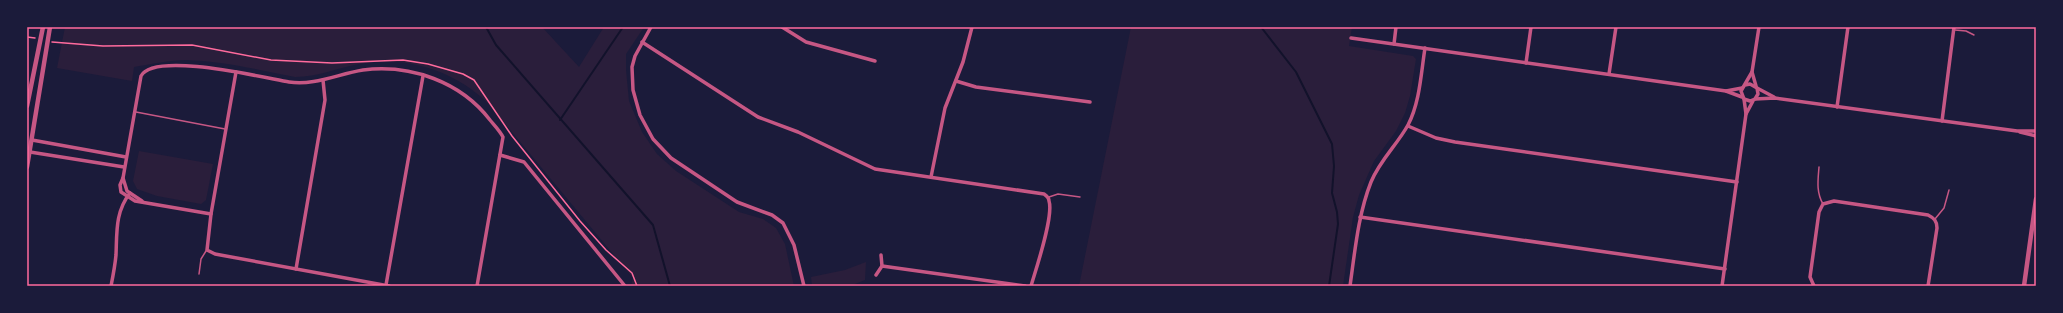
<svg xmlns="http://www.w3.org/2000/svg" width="2063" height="313" font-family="'PT Sans',sans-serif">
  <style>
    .green { fill: #2a1e3b }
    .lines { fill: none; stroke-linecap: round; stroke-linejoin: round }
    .stream { stroke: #12122b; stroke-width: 2 }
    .path { stroke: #ff6b9d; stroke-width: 1.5 }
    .service { stroke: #c65784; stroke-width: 1.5 }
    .minor { stroke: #c65784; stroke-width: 3.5 }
    .tertiary { stroke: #c65784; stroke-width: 4.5 }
    .neatline { fill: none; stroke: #ff6b9d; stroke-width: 1.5 }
  </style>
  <rect width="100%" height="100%" fill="#1b1b3a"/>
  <g class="green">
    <path d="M 65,27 L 542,27 L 579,67 L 604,27 L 644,27 L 626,54 L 626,70 L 629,101 L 642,132 L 657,154 L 676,171 L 739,212 L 763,219 L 776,228 L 785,244 L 794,286 L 631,286 L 633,278 L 487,102 C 453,70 405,55 359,64 C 337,68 318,77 295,77 C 260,70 222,61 186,60 C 169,60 152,64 134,67 L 132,81 L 57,68 Z"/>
    <polygon points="1131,27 1352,27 1349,46 1413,56 1416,59 1410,96 1405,113 1396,131 1374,161 1359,195 1353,217 1343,286 1079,286"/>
    <polygon points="139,151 213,164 206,200 201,204 157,196 137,189 133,181"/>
    <polygon points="866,262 865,280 850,286 812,286 811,277 845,270"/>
  </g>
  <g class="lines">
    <g class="stream">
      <polyline points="486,27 496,45 653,225 670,286"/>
      <polyline points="1261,27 1296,72 1332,144 1334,166 1332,193 1337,212 1338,224 1329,286"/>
      <polyline points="560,120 623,27"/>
    </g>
    <g class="path">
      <polyline points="27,37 35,38"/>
      <polyline points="52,42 103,46 192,45 271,60 332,63 403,60 428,64 463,74 474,80 512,136 580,221 606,250 632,273 637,286"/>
    </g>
    <g class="service">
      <polyline points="1955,30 1966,31 1974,35"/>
      <polyline points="136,112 225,129"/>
      <path d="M 1819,167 C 1818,180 1816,192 1823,204"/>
      <polyline points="1049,197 1058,194 1080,197"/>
      <polyline points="1935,219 1944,208 1949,190"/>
      <polyline points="199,274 201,259 206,251"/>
    </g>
    <g class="minor">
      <polyline points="651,27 635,56 632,67 633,90 640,115 653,139 671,158 737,202 772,215 783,223 794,245 804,286"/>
      <polyline points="782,27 806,42 875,61"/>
      <polyline points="1351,38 1726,91 1742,97"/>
      <path d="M 642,42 L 758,117 L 798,132 L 875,169 L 1044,194 C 1047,196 1049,198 1049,201 C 1054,216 1036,269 1031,286"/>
      <polyline points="1394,44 1396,27"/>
      <polyline points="1526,63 1531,27"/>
      <polyline points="236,72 211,214 207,250 215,254 389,286"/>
      <polyline points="1752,72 1756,86"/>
      <polyline points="1609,74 1616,27"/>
      <polyline points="956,81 976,87 1090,102"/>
      <polyline points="1745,85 1750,84 1757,88 1758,94 1755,99 1750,101 1744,99 1741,91 1752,72 1759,27"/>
      <polyline points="1757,88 1774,97"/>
      <polyline points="1726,91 1742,88"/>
      <polyline points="1755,99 1775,98 2017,131 2036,131"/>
      <polyline points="1837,107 1848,27"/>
      <polyline points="1746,114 1753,101"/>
      <polyline points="1942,121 1954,27"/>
      <polyline points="1408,126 1436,138 1455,142 1737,182"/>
      <polyline points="2020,132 2036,136"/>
      <polyline points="32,140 126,157"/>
      <polyline points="30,152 124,167"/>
      <polyline points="500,155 524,162 625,286"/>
      <polyline points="931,177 945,108 963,62 972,27"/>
      <polyline points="123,178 127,191 142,201"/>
      <path d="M 211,214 L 135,201 L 121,192 L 120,185 L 123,178 L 141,76 C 154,51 265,78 289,82 C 314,86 338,74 363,70 C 411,64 461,82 490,120 C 495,126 500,131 503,137 L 477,286"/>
      <polyline points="1360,217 1725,269"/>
      <polyline points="882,266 1025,286"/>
      <polyline points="296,269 325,100 323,80"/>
      <polyline points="876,275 882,266 881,255"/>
      <polyline points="386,285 423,76"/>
      <path d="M 111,286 C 113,276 115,266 116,255 C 117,233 115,212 130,193"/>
      <path d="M 1350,286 C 1355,251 1358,215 1371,182 C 1380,160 1397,145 1408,125 C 1420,102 1421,73 1425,48"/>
      <polyline points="1722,286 1746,114 1744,99"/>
      <path d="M 1814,286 L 1810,277 L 1819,212 L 1823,204 L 1834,201 L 1928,215 C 1934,218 1937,221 1937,228 L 1928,286"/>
    </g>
    <g class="tertiary">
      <polyline points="27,106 43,27"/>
      <polyline points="27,167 50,27"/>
      <polyline points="2024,286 2036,199"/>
    </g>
  </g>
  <rect width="2063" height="313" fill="none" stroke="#1b1b3a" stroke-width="56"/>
  <rect x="28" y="28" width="2007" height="257" class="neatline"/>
</svg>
